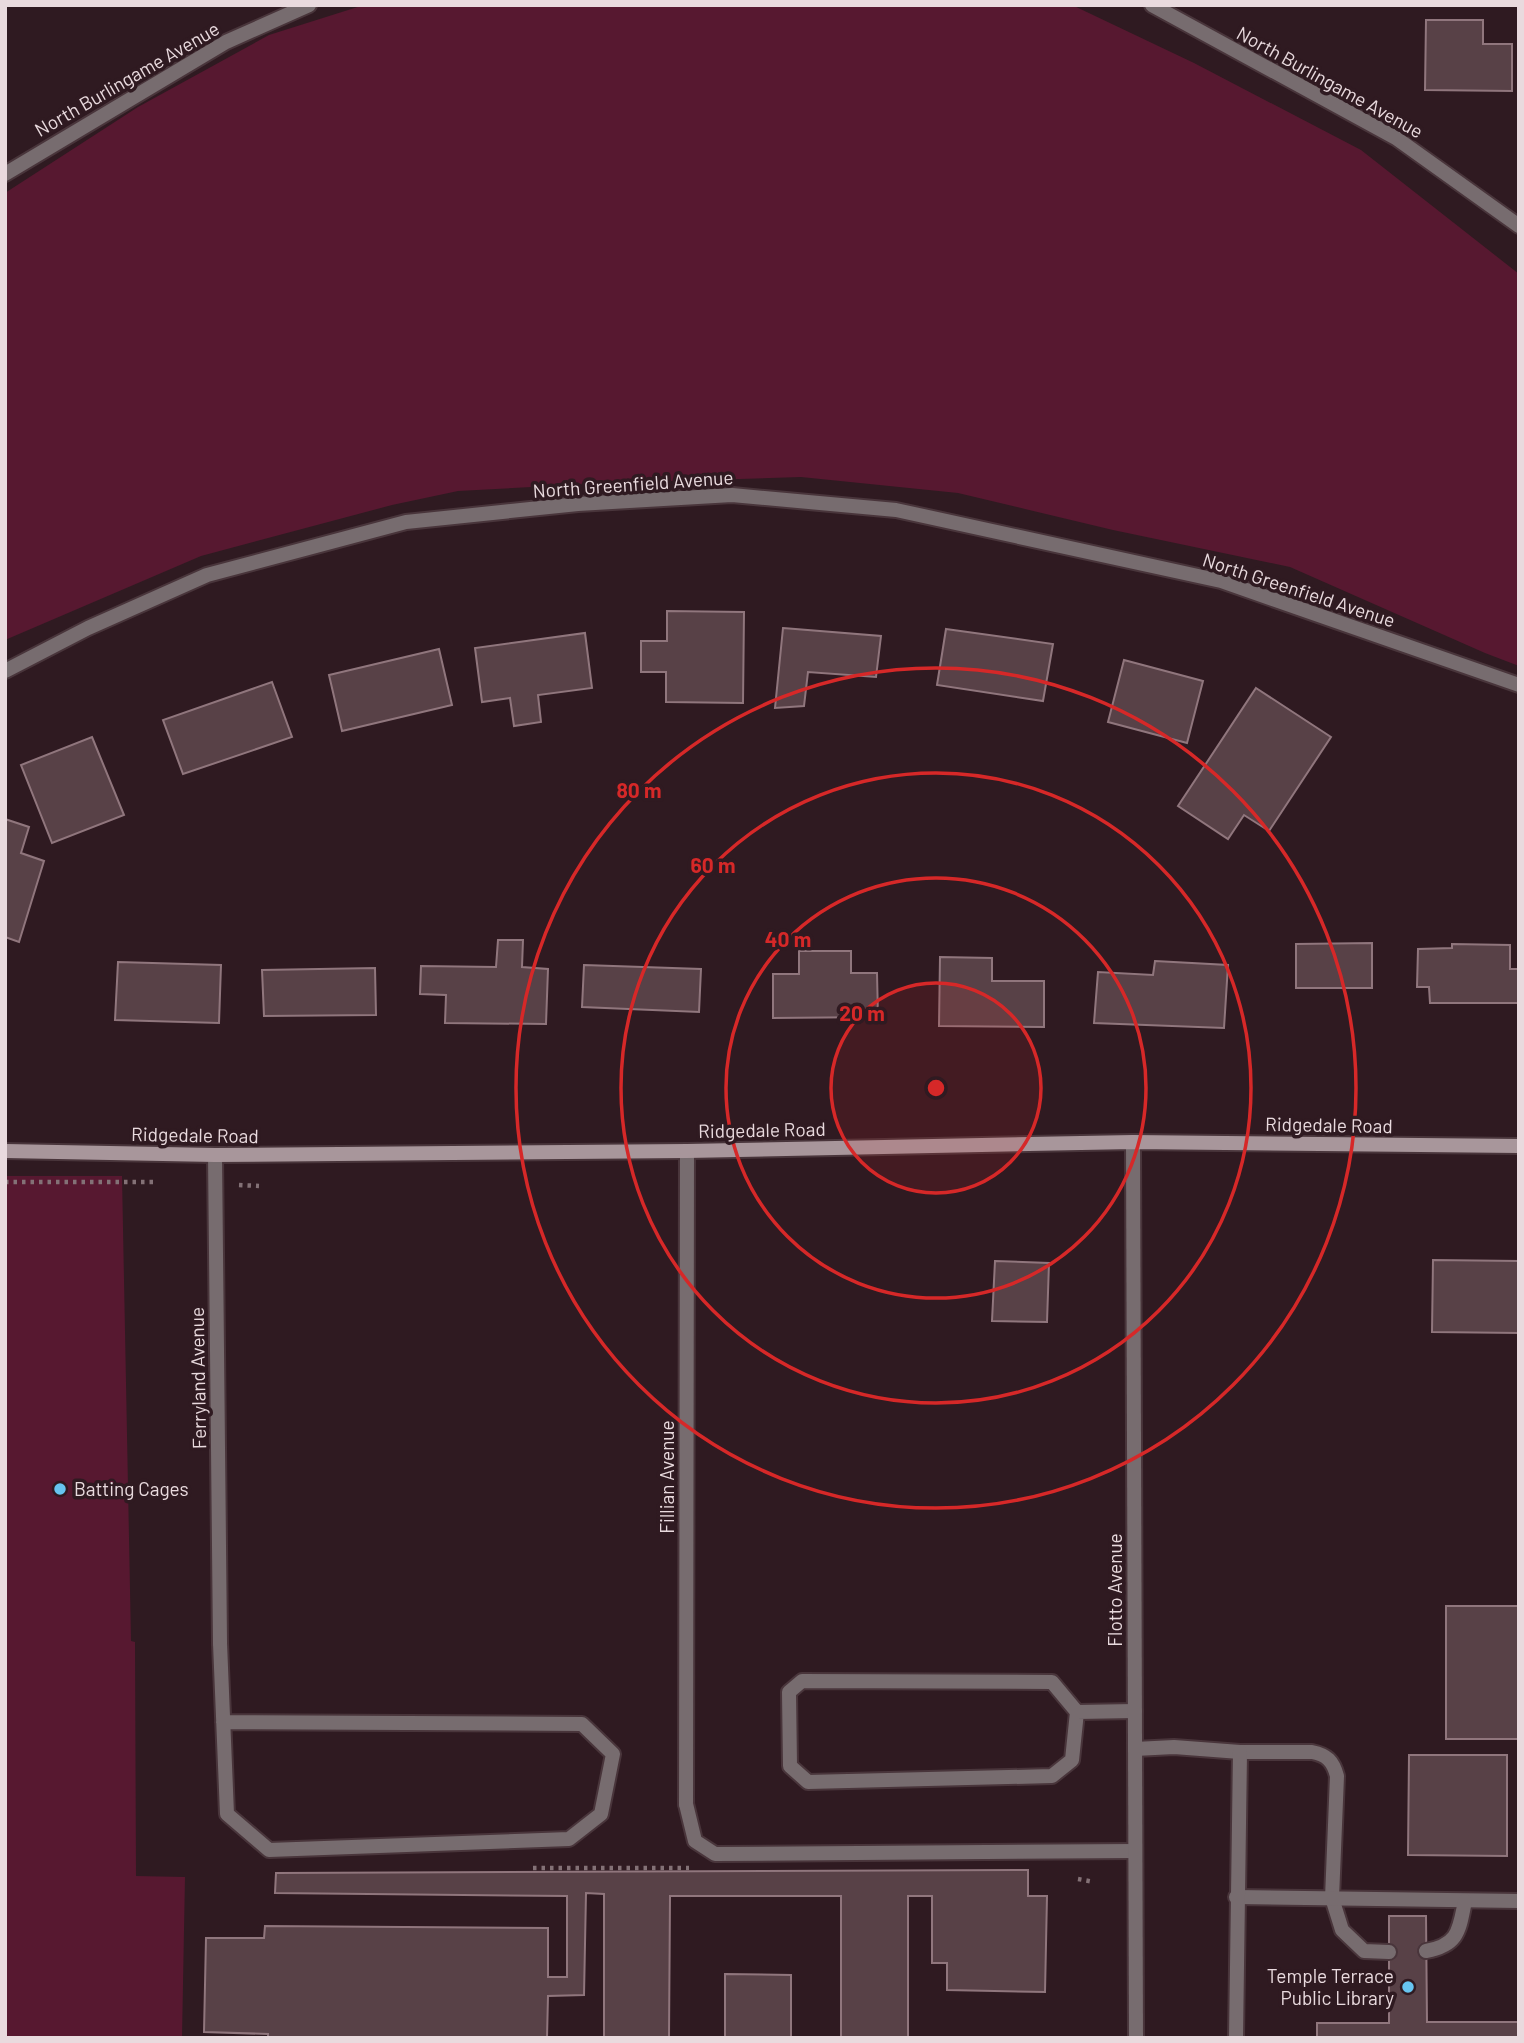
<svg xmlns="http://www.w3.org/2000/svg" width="1524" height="2043" font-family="Barlow,sans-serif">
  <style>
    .green { fill: #571830 }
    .building { fill: #584147; stroke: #90767d; stroke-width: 2 }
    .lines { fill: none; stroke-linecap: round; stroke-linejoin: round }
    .lane-casing { stroke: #49353b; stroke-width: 18 }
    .street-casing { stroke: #49353b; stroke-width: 18 }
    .secondary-casing { stroke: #49353b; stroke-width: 18 }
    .path { stroke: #837176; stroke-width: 4.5; stroke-dasharray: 3.5 5; stroke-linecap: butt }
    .lane { stroke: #776c6f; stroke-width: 14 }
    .street { stroke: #776c6f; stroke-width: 14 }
    .secondary { stroke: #a8969b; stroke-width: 14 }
    .ring { fill: none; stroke: #d62828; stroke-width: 3.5 }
    .poi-dot { fill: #67c4f0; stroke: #2f1a21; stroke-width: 2.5 }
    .labels { text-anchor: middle; stroke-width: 7; stroke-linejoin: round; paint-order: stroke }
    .street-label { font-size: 19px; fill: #e9dade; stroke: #2f1a21 }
    .poi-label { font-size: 19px; fill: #e9dade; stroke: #2f1a21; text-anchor: start }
    .centre { fill: #d62828; stroke: #2f1a21; stroke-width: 3.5 }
    .ring-label { font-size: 21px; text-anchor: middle; font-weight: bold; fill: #d62828; stroke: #2f1a21; stroke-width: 7; stroke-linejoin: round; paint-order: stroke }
  </style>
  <rect width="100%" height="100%" fill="#2f1a21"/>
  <g class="green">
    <polygon points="364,5 1072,5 1194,63 1361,150 1519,274 1519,666 1485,653 1290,567 1113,530 958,493 801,477 606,483 458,491 392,505 201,556 5,640 5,193 138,107 269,35"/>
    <polygon points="5,1176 122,1176 131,1641 135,1642 136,1876 185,1877 182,2038 5,2038"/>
  </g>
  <g class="building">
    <polygon points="1426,20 1483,20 1483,44 1512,44 1512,91 1425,90"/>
    <polygon points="667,611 744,612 743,703 666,702 666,672 641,672 641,641 667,641"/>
    <polygon points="783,628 881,636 876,677 808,672 804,706 775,708"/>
    <polygon points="946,629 1053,644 1043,701 937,685"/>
    <polygon points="585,633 592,688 538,695 541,722 514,726 510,698 482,702 475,648"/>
    <polygon points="439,649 452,705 342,731 329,675"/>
    <polygon points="1124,660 1203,681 1187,743 1108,722"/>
    <polygon points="272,682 292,737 183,774 163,720"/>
    <polygon points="1256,688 1331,737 1269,831 1244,815 1228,839 1178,806"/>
    <polygon points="92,737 124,815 52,843 21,765"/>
    <polygon points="5,819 29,827 21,853 44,861 19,942 5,937"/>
    <polygon points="498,940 523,940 522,967 548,969 546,1024 445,1023 446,995 420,994 421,966 496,967"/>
    <polygon points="1372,943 1372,988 1296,988 1296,944"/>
    <polygon points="1452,944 1510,945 1510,969 1519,969 1519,1003 1430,1003 1429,987 1417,987 1418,949 1452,948"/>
    <polygon points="799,951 851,951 851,973 877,973 878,1017 773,1018 773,974 799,974"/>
    <polygon points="940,957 992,958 992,981 1044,981 1044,1027 939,1026"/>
    <polygon points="1155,961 1228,965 1224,1028 1094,1023 1098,972 1153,975"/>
    <polygon points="118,962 221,965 219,1023 115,1020"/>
    <polygon points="584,965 701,969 699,1012 582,1007"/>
    <polygon points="375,968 376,1015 264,1016 262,970"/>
    <polygon points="1433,1260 1519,1261 1519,1333 1432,1332"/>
    <polygon points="995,1261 1049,1263 1047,1322 992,1321"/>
    <rect x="1446" y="1606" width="73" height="133"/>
    <polygon points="1409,1755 1507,1755 1507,1856 1408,1855"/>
    <polygon points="1028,1870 1028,1896 1047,1896 1045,1992 947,1990 947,1963 932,1963 932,1896 908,1896 908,2038 841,2038 841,1896 670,1896 669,2038 604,2038 604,1894 586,1893 584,1995 548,1996 547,2038 268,2038 268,2034 204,2032 206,1938 264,1938 265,1926 548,1928 548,1977 567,1977 567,1896 275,1893 276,1873"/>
    <polygon points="1389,1916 1426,1916 1427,2022 1519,2022 1519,2038 1317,2038 1317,2023 1389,2023"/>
    <polygon points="725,1974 791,1975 791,2038 725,2038"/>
  </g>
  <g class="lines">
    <defs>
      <g id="lane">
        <polyline points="220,1643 227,1814 269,1850 569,1839 601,1814 613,1754 582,1724 223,1722"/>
        <polyline points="1077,1712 1072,1760 1052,1776 808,1782 790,1766 789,1692 802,1681 1052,1682 1077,1712 1135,1711"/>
        <path d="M 1135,1749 L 1174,1747 L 1240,1752 L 1312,1752 C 1327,1755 1333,1761 1337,1776 L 1332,1898 L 1342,1930 L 1364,1951 L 1389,1952"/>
        <polyline points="686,1804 695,1841 715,1854 1135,1851"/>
        <polyline points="1236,1897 1519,1901"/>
        <path d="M 1426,1951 C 1459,1945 1459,1930 1465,1901"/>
        <polyline points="1236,2038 1240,1752"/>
      </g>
      <g id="street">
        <polyline points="1152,5 1396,138 1519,226"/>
        <polyline points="5,174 226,42 309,5"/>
        <polyline points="5,671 88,628 207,575 406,522 578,504 732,495 896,510 1221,581 1519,685"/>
        <polyline points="1133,1142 1136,2038"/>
        <polyline points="215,1155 220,1643"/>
        <polyline points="686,1804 687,1151"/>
      </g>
      <polyline id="secondary" points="5,1151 215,1155 687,1151 1133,1142 1519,1146"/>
    </defs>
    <use href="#lane" class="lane-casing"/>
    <use href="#street" class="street-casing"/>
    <use href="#secondary" class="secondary-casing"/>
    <g class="path">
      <polyline points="5,1182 153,1182"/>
      <polyline points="239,1185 259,1186"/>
      <polyline points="533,1868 689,1868"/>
      <polyline points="1078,1879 1094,1882"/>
    </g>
    <use href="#lane" class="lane"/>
    <use href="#street" class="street"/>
    <use href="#secondary" class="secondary"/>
  </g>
  <circle cx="936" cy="1088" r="105" fill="#d62828" fill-opacity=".12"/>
  <g class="ring">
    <circle cx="936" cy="1088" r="105"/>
    <circle cx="936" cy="1088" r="210"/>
    <circle cx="936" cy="1088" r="315"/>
    <circle cx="936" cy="1088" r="420"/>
  </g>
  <g class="poi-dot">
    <circle cx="60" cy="1489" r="7"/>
    <circle cx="1408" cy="1987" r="7"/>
  </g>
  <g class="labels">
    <g class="street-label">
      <text transform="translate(127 79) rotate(-30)" y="7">North Burlingame Avenue</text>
      <text transform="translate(1330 82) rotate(29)" y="7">North Burlingame Avenue</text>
      <text transform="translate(633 484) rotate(-4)" y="7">North Greenfield Avenue</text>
      <text transform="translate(1299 590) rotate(18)" y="7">North Greenfield Avenue</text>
      <text transform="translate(1329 1125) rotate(1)" y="7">Ridgedale Road</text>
      <text transform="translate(762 1130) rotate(-1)" y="7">Ridgedale Road</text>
      <text transform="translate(195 1135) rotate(1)" y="7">Ridgedale Road</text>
      <text transform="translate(198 1378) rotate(-91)" y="7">Ferryland Avenue</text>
      <text transform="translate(667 1477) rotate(-90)" y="7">Fillian Avenue</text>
      <text transform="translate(1115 1590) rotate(-90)" y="7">Flotto Avenue</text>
    </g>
    <g class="poi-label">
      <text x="74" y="1496">Batting Cages</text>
      <text x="1394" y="1983" text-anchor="end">Temple Terrace<tspan x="1394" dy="22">Public Library</tspan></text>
    </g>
  </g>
  <circle cx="936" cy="1088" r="10" class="centre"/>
  <g class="ring-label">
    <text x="639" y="798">80 m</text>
    <text x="713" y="873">60 m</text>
    <text x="788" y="947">40 m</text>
    <text x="862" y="1021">20 m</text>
  </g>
  <rect width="1524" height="2043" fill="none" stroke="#e9dade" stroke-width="14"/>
</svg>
